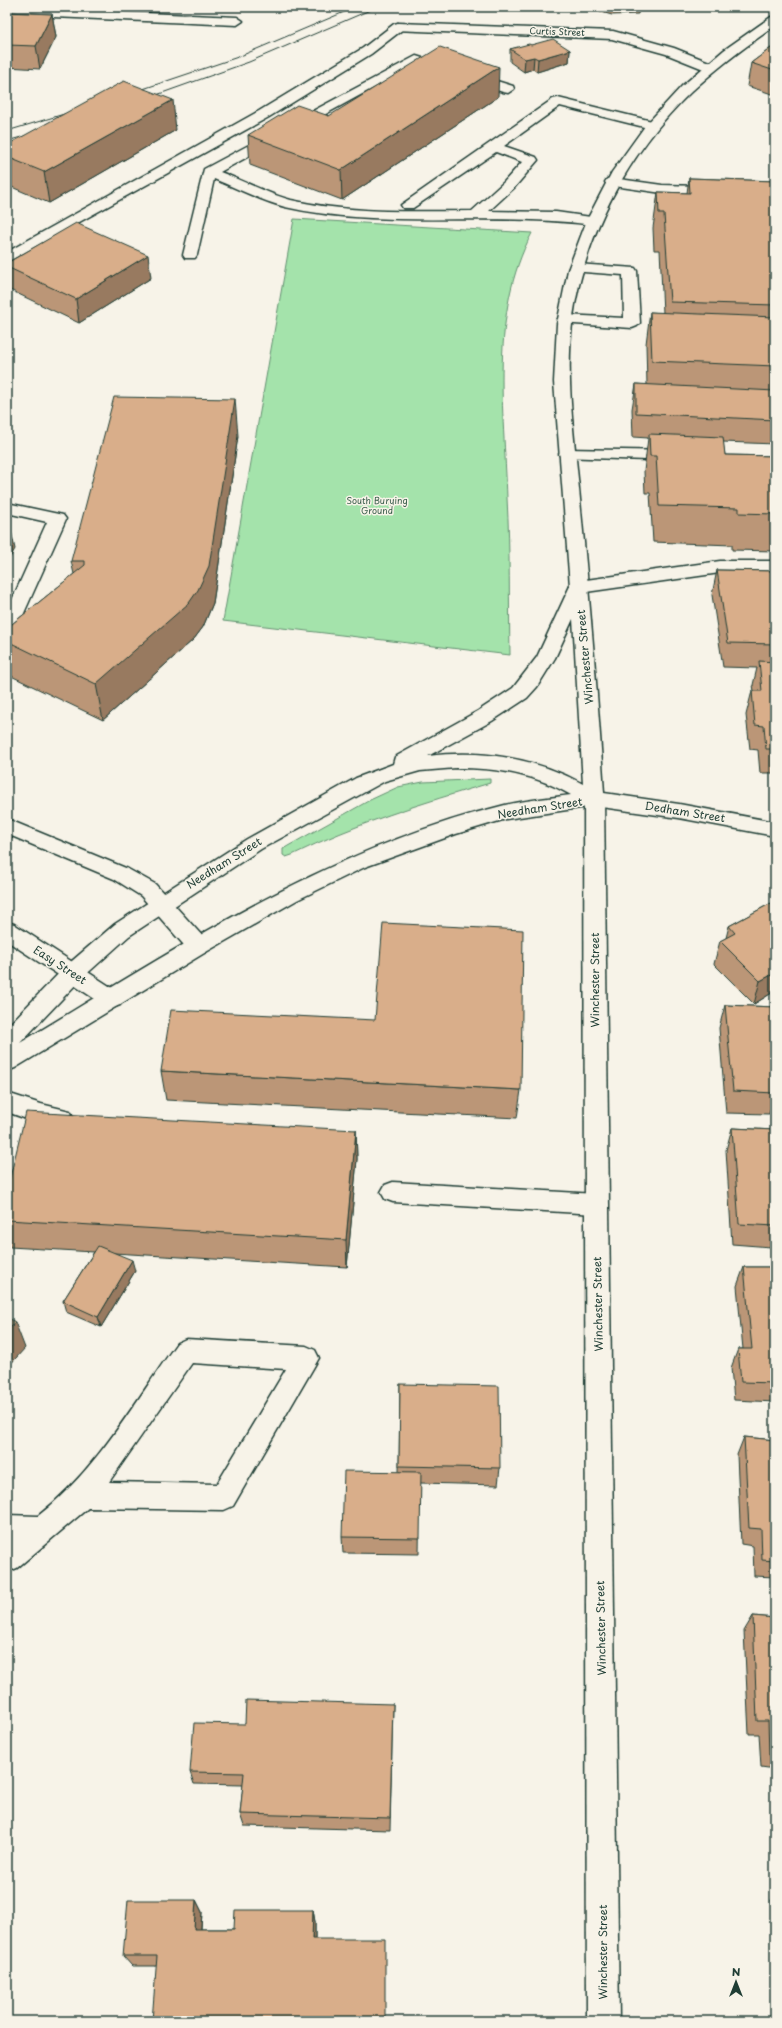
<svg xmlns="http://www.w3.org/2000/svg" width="782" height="2028" font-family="'Playpen Sans',sans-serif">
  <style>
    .green { fill: #a4e3ab; stroke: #629070 }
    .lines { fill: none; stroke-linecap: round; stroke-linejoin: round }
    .service-casing { stroke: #1f3d34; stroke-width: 3 }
    .minor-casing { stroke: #1f3d34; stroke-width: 3 }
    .tertiary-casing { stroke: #1f3d34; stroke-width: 3 }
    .secondary-casing { stroke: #1f3d34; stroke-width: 3 }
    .service { fill: #f7f3e8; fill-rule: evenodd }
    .minor { fill: #f7f3e8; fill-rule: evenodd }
    .tertiary { fill: #f7f3e8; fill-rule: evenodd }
    .secondary { fill: #f7f3e8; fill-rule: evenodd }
    .tram { stroke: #1f3d34; stroke-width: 1 }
    .wall { fill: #bb9677; stroke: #1f3d34 }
    .shaded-wall { fill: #987a61; stroke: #1f3d34 }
    .building { fill: #d9ae8a; stroke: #1f3d34 }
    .labels { text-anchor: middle; stroke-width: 3; stroke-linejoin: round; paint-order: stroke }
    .far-street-label { font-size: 9px; fill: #1f3d34; stroke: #f7f3e8 }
    .far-park-label { font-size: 9px; fill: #3a5e4c; stroke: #f7f3e8 }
    .street-label { font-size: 11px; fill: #1f3d34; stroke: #f7f3e8 }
  </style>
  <rect width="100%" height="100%" fill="#f7f3e8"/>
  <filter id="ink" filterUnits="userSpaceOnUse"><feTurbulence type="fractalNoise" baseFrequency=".025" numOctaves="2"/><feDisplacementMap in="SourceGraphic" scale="8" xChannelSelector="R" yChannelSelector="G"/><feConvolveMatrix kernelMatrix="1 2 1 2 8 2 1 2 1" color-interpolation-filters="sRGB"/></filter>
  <g filter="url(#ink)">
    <g class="green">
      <path d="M 294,219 L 532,233 C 489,314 504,410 507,498 C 510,550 509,603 510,655 L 223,621 Z"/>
      <path d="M 490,779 L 490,783 C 422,803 355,824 292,855 L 286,857 L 283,855 L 283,849 L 288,846 L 370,800 L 398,787 L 423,782 Z"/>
    </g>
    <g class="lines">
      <defs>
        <g id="service">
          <polygon points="398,23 404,27 402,30 371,54 269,117 7,262 7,252 259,111 363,48 394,24"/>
          <path d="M 416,56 L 513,86 L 514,89 L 508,93 L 503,92 L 417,64 L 220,172 C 242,180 268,194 291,200 C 350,214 412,211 472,211 L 504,182 L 522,162 L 496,152 L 413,208 L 403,208 L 401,205 L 553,99 L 558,98 L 652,121 L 659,125 L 652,129 L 560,106 L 504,146 L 536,157 L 538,160 L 514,188 L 489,211 L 556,212 L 598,218 L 600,221 L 598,224 L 593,225 C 491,211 386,230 285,207 C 261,201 237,188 214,179 L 197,255 L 195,258 L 185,258 L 183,255 L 204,169 Z"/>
          <polygon points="612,178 662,185 775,188 775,196 662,193 607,185 605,182 607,179"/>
          <polygon points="576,264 635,268 637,271 640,323 637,326 632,328 560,323 557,320 560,317 565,315 624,318 623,275 571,271 569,268 571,265"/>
          <polygon points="567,449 676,451 682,452 684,456 682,460 676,461 561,457 559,454 561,451"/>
          <polygon points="7,503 63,515 66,519 16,631 13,635 7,637 7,611 47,522 7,513"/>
          <polygon points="720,561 775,561 775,573 720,573 579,593 573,591 570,587 573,583 579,581"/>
          <polygon points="7,819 128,869 155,884 206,940 209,946 206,952 198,954 190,952 141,896 114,879 7,834"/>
          <path d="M 7,1093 L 41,1104 L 70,1111 L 74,1118 L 70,1125 C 51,1132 26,1118 7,1112 Z"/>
          <polygon points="393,1182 596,1194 604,1197 608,1204 604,1211 596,1214 393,1202 385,1199 381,1192 385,1185"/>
          <path d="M 186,1339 L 306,1346 L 315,1350 L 319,1358 L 233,1506 L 224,1510 L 88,1508 L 17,1568 L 7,1572 L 7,1515 L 38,1516 C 97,1470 134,1403 177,1343 ZM 192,1363 L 286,1369 L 217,1484 L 109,1482 Z"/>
        </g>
        <g id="minor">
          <polygon points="7,7 237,17 243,21 237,25 7,15"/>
          <polygon points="398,23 613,31 674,48 714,64 716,67 714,70 706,70 666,54 612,39 394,30 392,27"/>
          <polygon points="7,922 14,924 120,993 123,999 120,1005 112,1008 104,1005 7,941"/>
        </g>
        <polygon id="tertiary" points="594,792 601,794 604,799 619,2021 587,2021 584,799 587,794"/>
        <path id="secondary" d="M 775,16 L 775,26 C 746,46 718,67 692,91 C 628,152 583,236 572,324 C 565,385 576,449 581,510 C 590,604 598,699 604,793 L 679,804 L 775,822 L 775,836 L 679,818 L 594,806 L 506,819 L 456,834 L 365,867 L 297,900 L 206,952 L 15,1068 L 7,1071 L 7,1027 L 65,967 L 115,924 L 247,839 L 356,778 L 393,764 L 395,757 L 478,711 L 513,688 L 537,657 L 570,586 L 554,382 L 557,324 L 568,270 L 587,220 L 612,172 L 645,126 L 682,86 L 724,50 L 771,17 ZM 573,619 L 583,784 C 536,758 481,749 428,756 L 492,721 L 527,698 L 537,687 L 555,658 ZM 456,768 C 498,768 535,774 571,795 C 549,798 526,800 505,805 C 326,849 176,949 20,1043 L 81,979 L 129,936 L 261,849 L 385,781 L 420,771 Z"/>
      </defs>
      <use href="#service" class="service-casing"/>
      <use href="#minor" class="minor-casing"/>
      <use href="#tertiary" class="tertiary-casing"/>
      <use href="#secondary" class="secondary-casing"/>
      <use href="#service" class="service"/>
      <use href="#minor" class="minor"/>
      <use href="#tertiary" class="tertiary"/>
      <use href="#secondary" class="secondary"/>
      <g class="tram">
        <polyline points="134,92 238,57 356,7"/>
        <polyline points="148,98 249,62 377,7"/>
        <polyline points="7,131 71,112"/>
        <polyline points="7,141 32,134"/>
      </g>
    </g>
    <g class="wall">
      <polygon points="474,7 543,7 543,9"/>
      <polygon points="583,7 639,7 638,14 612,15"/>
      <polygon points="7,12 52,14 56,37 40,69 7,67"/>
      <polygon points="531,45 570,50 569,62 537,72 533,69 524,72 510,62 510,49"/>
      <polygon points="775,45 775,95 747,86 751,63"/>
      <polygon points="498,97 342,200 250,165 248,135 329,116"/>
      <polygon points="176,130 49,203 7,185 7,145"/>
      <polygon points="689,178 775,181 775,444 723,442 725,455 775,456 775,551 732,550 732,545 653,542 650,493 645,493 644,471 648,438 633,437 632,409 636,384 647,385 646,344 650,312 663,313 660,250 654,250 653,228 658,192 687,193"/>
      <polygon points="7,263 151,278 79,323 8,289 7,283"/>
      <polygon points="238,436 213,603 203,627 194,639 103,720 7,674 7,628 74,574 71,561"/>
      <polygon points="717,570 775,571 775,773 760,773 758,750 750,749 746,715 752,691 754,691 753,685 757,668 723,667 712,595"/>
      <polygon points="775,901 775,991 754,1004 714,964 720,941 726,938 729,926"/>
      <polygon points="725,1005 775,1007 775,1095 769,1114 726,1113 719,1028"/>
      <polygon points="161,1071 521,1090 517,1118 166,1100"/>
      <polygon points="732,1128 775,1130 775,1236 771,1247 732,1244 726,1150"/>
      <polygon points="356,1130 357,1159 347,1267 114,1253 135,1271 101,1327 66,1312 63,1301 94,1252 10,1247 7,1239 7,1190"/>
      <polygon points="744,1267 775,1267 775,1402 734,1400 731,1368 738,1349 743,1349 737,1286"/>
      <polygon points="400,1384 500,1468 498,1485 420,1483 419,1554 343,1553 342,1537 399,1472"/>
      <polygon points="744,1437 775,1440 775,1577 754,1576 753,1546 741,1544 737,1455"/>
      <polygon points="753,1616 775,1618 775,1769 761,1767 759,1734 749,1734 744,1631"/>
      <polygon points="393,1704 390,1830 244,1826 240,1814 243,1785 194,1784 190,1772 245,1724"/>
      <polygon points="775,1896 775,1935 771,1900"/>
      <polygon points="196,1900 202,1912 201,1929 234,1929 313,1910 315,1922 315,1939 156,1966 132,1966 123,1956"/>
    </g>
    <g class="shaded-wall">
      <polygon points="52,14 56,37 40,69 36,46"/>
      <polygon points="570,50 569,62 537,72 538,59"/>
      <polygon points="534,57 533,69 524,72 525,59"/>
      <polygon points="499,67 498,97 342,200 341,170"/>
      <polygon points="173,100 176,130 49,203 44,172"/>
      <polygon points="148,255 151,278 79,323 76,299"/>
      <polygon points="235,399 238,436 213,603 203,627 194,639 103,720 96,684"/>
      <polygon points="7,512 15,549 7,563"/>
      <polygon points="775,973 775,991 754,1004 760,981"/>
      <polygon points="356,1130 357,1159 347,1267 346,1240"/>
      <polygon points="132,1260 135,1271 101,1327 98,1317"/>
      <polygon points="15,1322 25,1348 7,1368 7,1331"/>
      <polygon points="196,1900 202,1912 200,1940 194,1929"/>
      <polygon points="313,1910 315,1922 315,1950 312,1939"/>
    </g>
    <g class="building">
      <polygon points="7,12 52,14 36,46 7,45"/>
      <polygon points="553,39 570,50 538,59 534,57 525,59 510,49 529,44 531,45"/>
      <polygon points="775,45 775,71 751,63"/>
      <polygon points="440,47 499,67 341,170 248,135 297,105 329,116"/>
      <polygon points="124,81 173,100 44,172 7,157 7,145"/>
      <polygon points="689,178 775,181 775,305 670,302 664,214 659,214 658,192 690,193"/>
      <polygon points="76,223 148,255 76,299 7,267 7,263"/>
      <polygon points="650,312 775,317 775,366 652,361"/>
      <polygon points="636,384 775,391 775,420 636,413"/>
      <polygon points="114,397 235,399 209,566 198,590 189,603 96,684 7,641 7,628 85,565 85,561 71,561"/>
      <polygon points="649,434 723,437 725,455 775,456 775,514 739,513 739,508 659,506 656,456 650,456"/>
      <polygon points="717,570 775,571 775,644 728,643"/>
      <polygon points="759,661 775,662 775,749 766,749 764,726 755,725 752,691 762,691"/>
      <polygon points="775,901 775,973 760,981 720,941 735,933 729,926"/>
      <polygon points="383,923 523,930 521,1090 161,1071 171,1010 375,1020"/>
      <polygon points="725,1005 775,1007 775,1070 773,1070 775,1093 733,1091"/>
      <polygon points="26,1112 356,1130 346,1240 7,1220 7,1190"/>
      <polygon points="732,1128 775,1130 775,1226 739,1224"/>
      <polygon points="98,1246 132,1260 98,1317 63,1301"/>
      <polygon points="744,1267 775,1267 775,1383 741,1382 738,1349 752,1349"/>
      <polygon points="7,1317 15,1322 7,1331"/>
      <polygon points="400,1384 499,1386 500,1468 399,1466"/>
      <polygon points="744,1437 775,1440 775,1561 762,1560 761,1529 749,1528"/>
      <polygon points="344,1471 421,1472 420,1538 342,1537"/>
      <polygon points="753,1616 775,1618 775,1756 769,1755 768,1721 757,1721"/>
      <polygon points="246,1700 393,1704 390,1818 240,1814 244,1773 190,1772 194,1723 245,1724"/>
      <polygon points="128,1900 196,1900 194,1929 234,1929 235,1910 313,1910 312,1939 385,1939 385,2021 152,2021 157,1956 123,1956"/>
    </g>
  </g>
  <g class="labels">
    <g class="far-street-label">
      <text transform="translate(557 32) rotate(2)" y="3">Curtis Street</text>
    </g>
    <g class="far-park-label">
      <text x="377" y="504">South Burying<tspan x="377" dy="10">Ground</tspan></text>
    </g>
    <g class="street-label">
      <text transform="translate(585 657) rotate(-95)" y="4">Winchester Street</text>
      <text transform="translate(540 808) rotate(-9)" y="4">Needham Street</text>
      <text transform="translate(685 812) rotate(9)" y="4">Dedham Street</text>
      <text transform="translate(224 863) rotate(-32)" y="4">Needham Street</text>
      <text transform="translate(60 965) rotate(33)" y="4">Easy Street</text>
      <text transform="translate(595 980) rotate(-90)" y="4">Winchester Street</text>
      <text transform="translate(598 1304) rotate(-91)" y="4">Winchester Street</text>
      <text transform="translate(601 1628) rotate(-91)" y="4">Winchester Street</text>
      <text transform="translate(603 1952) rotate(-90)" y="4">Winchester Street</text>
    </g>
  </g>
  <rect width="782" height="2028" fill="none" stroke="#f7f3e8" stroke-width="24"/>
  <rect x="12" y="12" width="758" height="2004" fill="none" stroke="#1f3d34" stroke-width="1.5" filter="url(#ink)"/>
  <g transform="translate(736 1982)" stroke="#f7f3e8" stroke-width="3" paint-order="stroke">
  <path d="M0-3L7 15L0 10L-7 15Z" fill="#1f3d34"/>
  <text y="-6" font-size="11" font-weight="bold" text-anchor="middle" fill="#1f3d34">N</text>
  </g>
</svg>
